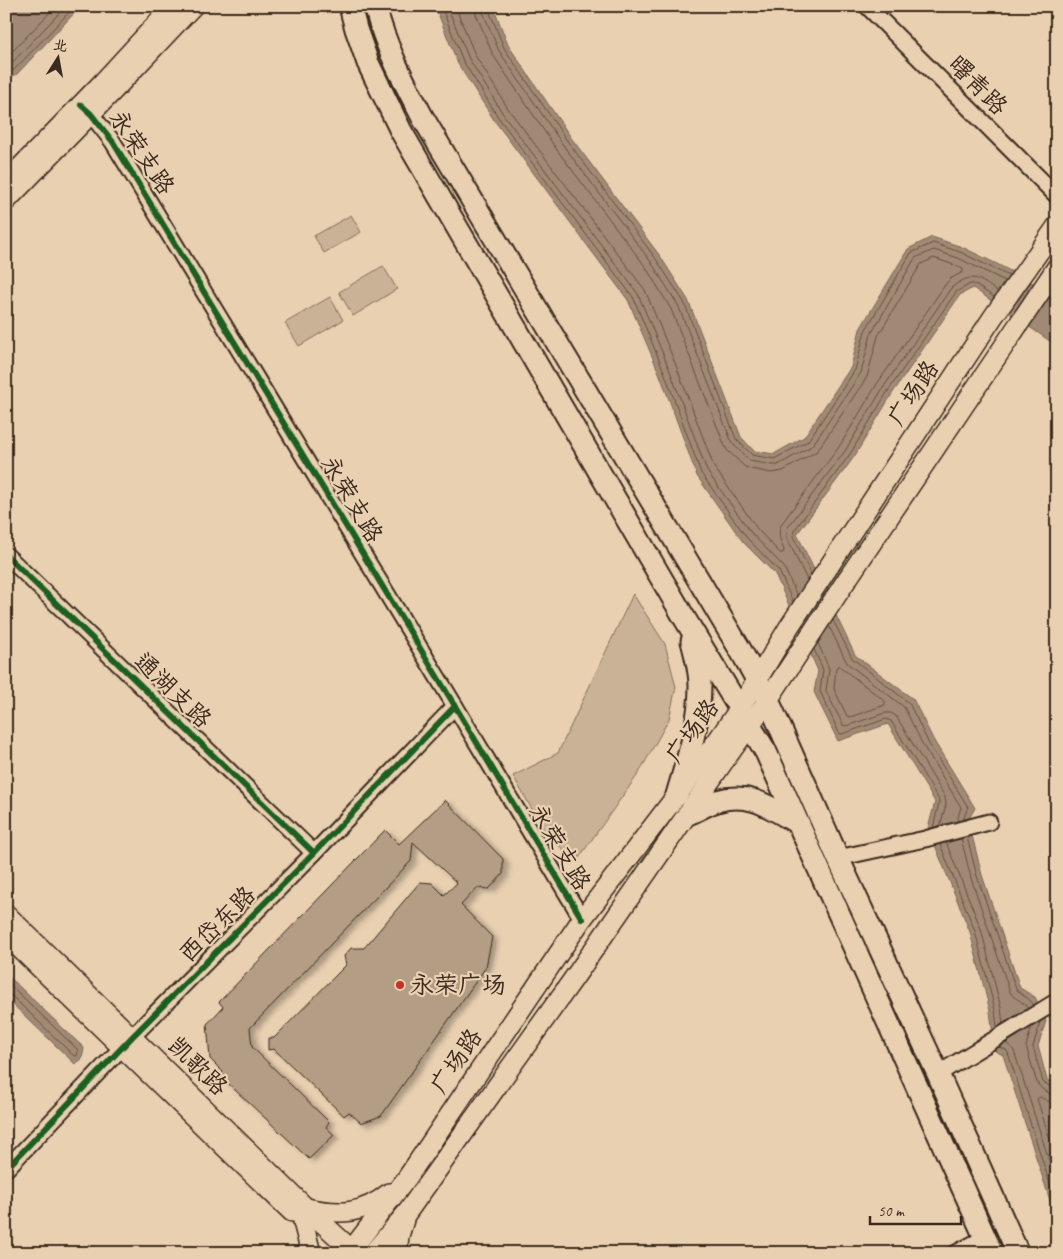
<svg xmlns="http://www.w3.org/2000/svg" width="1063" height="1259" font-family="Caveat,'LXGW WenKai TC',sans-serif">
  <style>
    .green { fill: #cab297; stroke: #826e5a }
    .water { fill: #a08a74; stroke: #786452 }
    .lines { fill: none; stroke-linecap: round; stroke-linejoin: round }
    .shore { stroke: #635040; stroke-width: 1 }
    .building { fill: #b39d84; stroke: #3b2a1e; filter: url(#shadow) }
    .minor-casing { stroke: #3b2a1e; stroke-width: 19 }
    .major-casing { stroke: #3b2a1e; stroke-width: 22 }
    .highway-casing { stroke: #3b2a1e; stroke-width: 25 }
    .minor { stroke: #e9d0b1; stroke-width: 15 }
    .major { stroke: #e9d0b1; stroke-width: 19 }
    .highway { stroke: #e9d0b1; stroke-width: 21 }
    .cycleway-casing { stroke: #e9d0b1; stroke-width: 9 }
    .cycleway { stroke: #1b5e20; stroke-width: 6 }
    .poi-dot { fill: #c8321e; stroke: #e9d0b1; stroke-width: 2 }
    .labels { text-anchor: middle; stroke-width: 4.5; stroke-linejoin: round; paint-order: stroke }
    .street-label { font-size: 24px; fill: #3b2a1e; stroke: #e9d0b1 }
    .poi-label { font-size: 24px; fill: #3b2a1e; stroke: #e9d0b1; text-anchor: start }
  </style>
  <defs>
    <filter id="shadow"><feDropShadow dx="5.5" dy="3" stdDeviation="2.5" flood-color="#0004"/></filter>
  </defs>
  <rect width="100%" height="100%" fill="#e9d0b1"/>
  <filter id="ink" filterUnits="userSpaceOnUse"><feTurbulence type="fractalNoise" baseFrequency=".02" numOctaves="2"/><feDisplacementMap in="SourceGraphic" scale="10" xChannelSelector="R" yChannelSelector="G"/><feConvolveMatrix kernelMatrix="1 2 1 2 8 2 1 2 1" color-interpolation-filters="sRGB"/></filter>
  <g filter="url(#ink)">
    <g class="green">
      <polygon points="351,215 361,232 324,253 314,236"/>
      <polygon points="383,266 397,289 353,316 339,292"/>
      <polygon points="330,297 343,320 299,346 285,323"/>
      <polygon points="633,594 665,644 676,687 669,719 639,773 576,862 545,832 513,776 558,753"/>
    </g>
    <g class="water">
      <polygon points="6,6 81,6 17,74 6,80"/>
      <polygon points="435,6 493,6 508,45 572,139 660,256 688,300 741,437 754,451 774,454 804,437 851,367 860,329 908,249 932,237 962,247 999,265 1057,296 1057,346 973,288 960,295 892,394 854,457 797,534 855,655 913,699 934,741 975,808 968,820 982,875 1020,988 1035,997 1046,1021 1038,1046 1047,1080 1057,1085 1057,1222 1003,1055 995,1051 990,1011 970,932 928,828 935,802 888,724 838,741 814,692 818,671 775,574 743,542 697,476 660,375 628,300 494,120 458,64"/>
      <polygon points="6,974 84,1048 82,1059 75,1064 6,998"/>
    </g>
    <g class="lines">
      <g class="shore">
        <polyline points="441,6 463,61 498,117 633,297 665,374 701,473 747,538 779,571 793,602"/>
        <polyline points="447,6 469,59 503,114 638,294 670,371 707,471 752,534 784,567 797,596"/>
        <path d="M 455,6 L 475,55 L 509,110 L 645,290 L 677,368 L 714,467 L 758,530 L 780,553 L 783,553 L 784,550 C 780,540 777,533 782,523 L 839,447 L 877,384 L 945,285 L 950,279 L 963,272 L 963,269 L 954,265 L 934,258 L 921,264 L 878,336 L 867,377 L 817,451 L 783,471 L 772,473 L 751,469 L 745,467 L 727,450 L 724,444 L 671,309 L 645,266 L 557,150 L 493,55 L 476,14 L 475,6"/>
        <polyline points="482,6 483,12 499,51 563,145 651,262 678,305 732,443 750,461 773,465 778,465 810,447 814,443 861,373 871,334 915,258 934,250 958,258 1005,281"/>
        <polyline points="489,6 489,10 504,48 568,142 656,259 684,302 736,439 752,455 774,459 808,441 855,370 865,331 911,253 933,243 960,252 1009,276"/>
        <polyline points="6,58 56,6"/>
        <polyline points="6,67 10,65 66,6"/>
        <polyline points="6,74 14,70 75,6"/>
        <polyline points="811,574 793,536 794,531 850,454 888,391 956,292 970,284 974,284 994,297"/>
        <path d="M 807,580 L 787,538 L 787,532 L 788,527 L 845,451 L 883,388 L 951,288 C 973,271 978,278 998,292"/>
        <polyline points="833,620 852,658 909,703 929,744 968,807 963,820"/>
        <polyline points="829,626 847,663 904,707 924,747 961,807 957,821"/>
        <polyline points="818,643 829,669 826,691 843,725 846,726 885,713 891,713 896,716 945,797 946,805 940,826"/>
        <polyline points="814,649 823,670 820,691 839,733 842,734 886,719 891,721 939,800 939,803 933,828"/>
        <polygon points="839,666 885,701 885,705 850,717 847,716 834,689 836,668"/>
        <path d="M 967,837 L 977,876 L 1016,989 C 1021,996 1030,997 1033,1005"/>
        <path d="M 961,838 L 971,878 L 1010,992 C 1014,1000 1024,1000 1028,1009"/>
        <polyline points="946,842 981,929 1001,1008 1003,1024"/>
        <polyline points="940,844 975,931 995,1010 997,1028"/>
        <polyline points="6,981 78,1050 77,1056 74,1056 12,996 6,994"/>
        <polyline points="1040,1022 1033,1047 1043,1082 1053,1088 1057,1089"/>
        <polyline points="1032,1026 1026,1046 1037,1083 1042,1089 1051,1094 1057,1095"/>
        <polyline points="1005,1043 1010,1046 1014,1051 1057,1185"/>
        <polyline points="999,1047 1006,1050 1008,1053 1057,1206"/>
        <polyline points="1057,1103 1050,1102 1040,1097 1037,1099 1057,1161"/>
      </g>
    </g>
    <polygon class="building" points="445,800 503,859 503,874 489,889 477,888 461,905 492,937 486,967 381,1116 361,1123 349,1112 344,1116 274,1049 268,1050 268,1038 274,1038 346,965 344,956 351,948 364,948 420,882 432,883 444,895 457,883 413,842 411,861 250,1028 252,1047 329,1122 326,1127 334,1135 309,1159 220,1076 223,1072 210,1059 207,1024 223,1007 219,1002 385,830 399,844"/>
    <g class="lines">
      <defs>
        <g id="minor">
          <polyline points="867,6 1057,196"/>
          <polyline points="84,108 91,114 113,142 455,706 582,919"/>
          <polyline points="6,555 314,853"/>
          <polyline points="838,858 925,839 989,822"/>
          <polyline points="938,1074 1057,1001"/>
          <polyline points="6,1169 132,1037 314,853 455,706"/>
          <polyline points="956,1253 984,1238"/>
        </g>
        <g id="major">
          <polyline points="6,182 103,82 173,6"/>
          <polyline points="6,201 113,91 193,6"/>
          <polyline points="6,914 306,1208 355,1253"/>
          <polyline points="6,935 292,1212"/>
          <path d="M 307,1208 C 339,1215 362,1215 389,1193"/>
          <polyline points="303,1222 311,1253"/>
          <polyline points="349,1253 407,1178 582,919 677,795 717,741 740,708 789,627 993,317 1057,226"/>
          <polyline points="373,1253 406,1214 574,978 724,761 768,700 844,584 1057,267"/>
          <polyline points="397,1253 399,1236 404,1220"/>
        </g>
        <g id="highway">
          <polyline points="350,6 356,29 368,63 401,131 685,619 766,752 992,1253"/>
          <path d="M 375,6 C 385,46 404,82 423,118 L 741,651 L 768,700 L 838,858 L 938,1074 L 1018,1253"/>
          <path d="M 677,795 C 687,760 700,723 700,686 C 700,671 696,656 692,641"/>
          <path d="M 688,814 C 698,810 707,804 717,801 C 751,791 771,808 799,824"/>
        </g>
      </defs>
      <use href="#minor" class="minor-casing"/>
      <use href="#major" class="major-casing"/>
      <use href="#highway" class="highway-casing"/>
      <use href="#minor" class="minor"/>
      <use href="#major" class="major"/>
      <use href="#highway" class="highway"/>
      <defs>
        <g id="cycleway">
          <polyline points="81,105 91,114 113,142 455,706 582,919"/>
          <polyline points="6,555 314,853"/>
          <polyline points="6,1169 132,1037 314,853 455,706"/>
        </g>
      </defs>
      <use href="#cycleway" class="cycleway-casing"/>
      <use href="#cycleway" class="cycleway"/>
    </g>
  </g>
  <circle class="poi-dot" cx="400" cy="985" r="5"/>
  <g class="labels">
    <g class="street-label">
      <text transform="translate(978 85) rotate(45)" y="8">曙青路</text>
      <text transform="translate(142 152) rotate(56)" y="8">永荣支路</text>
      <text transform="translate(913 393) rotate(-57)" y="8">广场路</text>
      <text transform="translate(352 499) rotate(59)" y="8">永荣支路</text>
      <text transform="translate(173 690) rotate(44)" y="8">通湖支路</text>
      <text transform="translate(692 731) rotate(-54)" y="8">广场路</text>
      <text transform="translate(560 847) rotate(59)" y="8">永荣支路</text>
      <text transform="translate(217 924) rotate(-45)" y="8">西岱东路</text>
      <text transform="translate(456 1061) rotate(-56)" y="8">广场路</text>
      <text transform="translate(198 1066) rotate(44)" y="8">凯歌路</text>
    </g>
    <g class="poi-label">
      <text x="410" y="993">永荣广场</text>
    </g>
  </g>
  <rect width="1063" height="1259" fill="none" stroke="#e9d0b1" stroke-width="25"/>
  <rect x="12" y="12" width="1038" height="1234" fill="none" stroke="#3b2a1e" stroke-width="2" filter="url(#ink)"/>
  <g transform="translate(58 58) rotate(11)" stroke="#e9d0b1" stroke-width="4" paint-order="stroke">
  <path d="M0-4L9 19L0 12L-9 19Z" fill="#3b2a1e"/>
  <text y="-8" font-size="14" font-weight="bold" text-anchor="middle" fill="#3b2a1e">北</text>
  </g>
  <path d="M870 1216v8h91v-8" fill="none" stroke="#3b2a1e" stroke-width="2.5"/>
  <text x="878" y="1216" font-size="15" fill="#3b2a1e" stroke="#e9d0b1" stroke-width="4" paint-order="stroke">50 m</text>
</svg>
